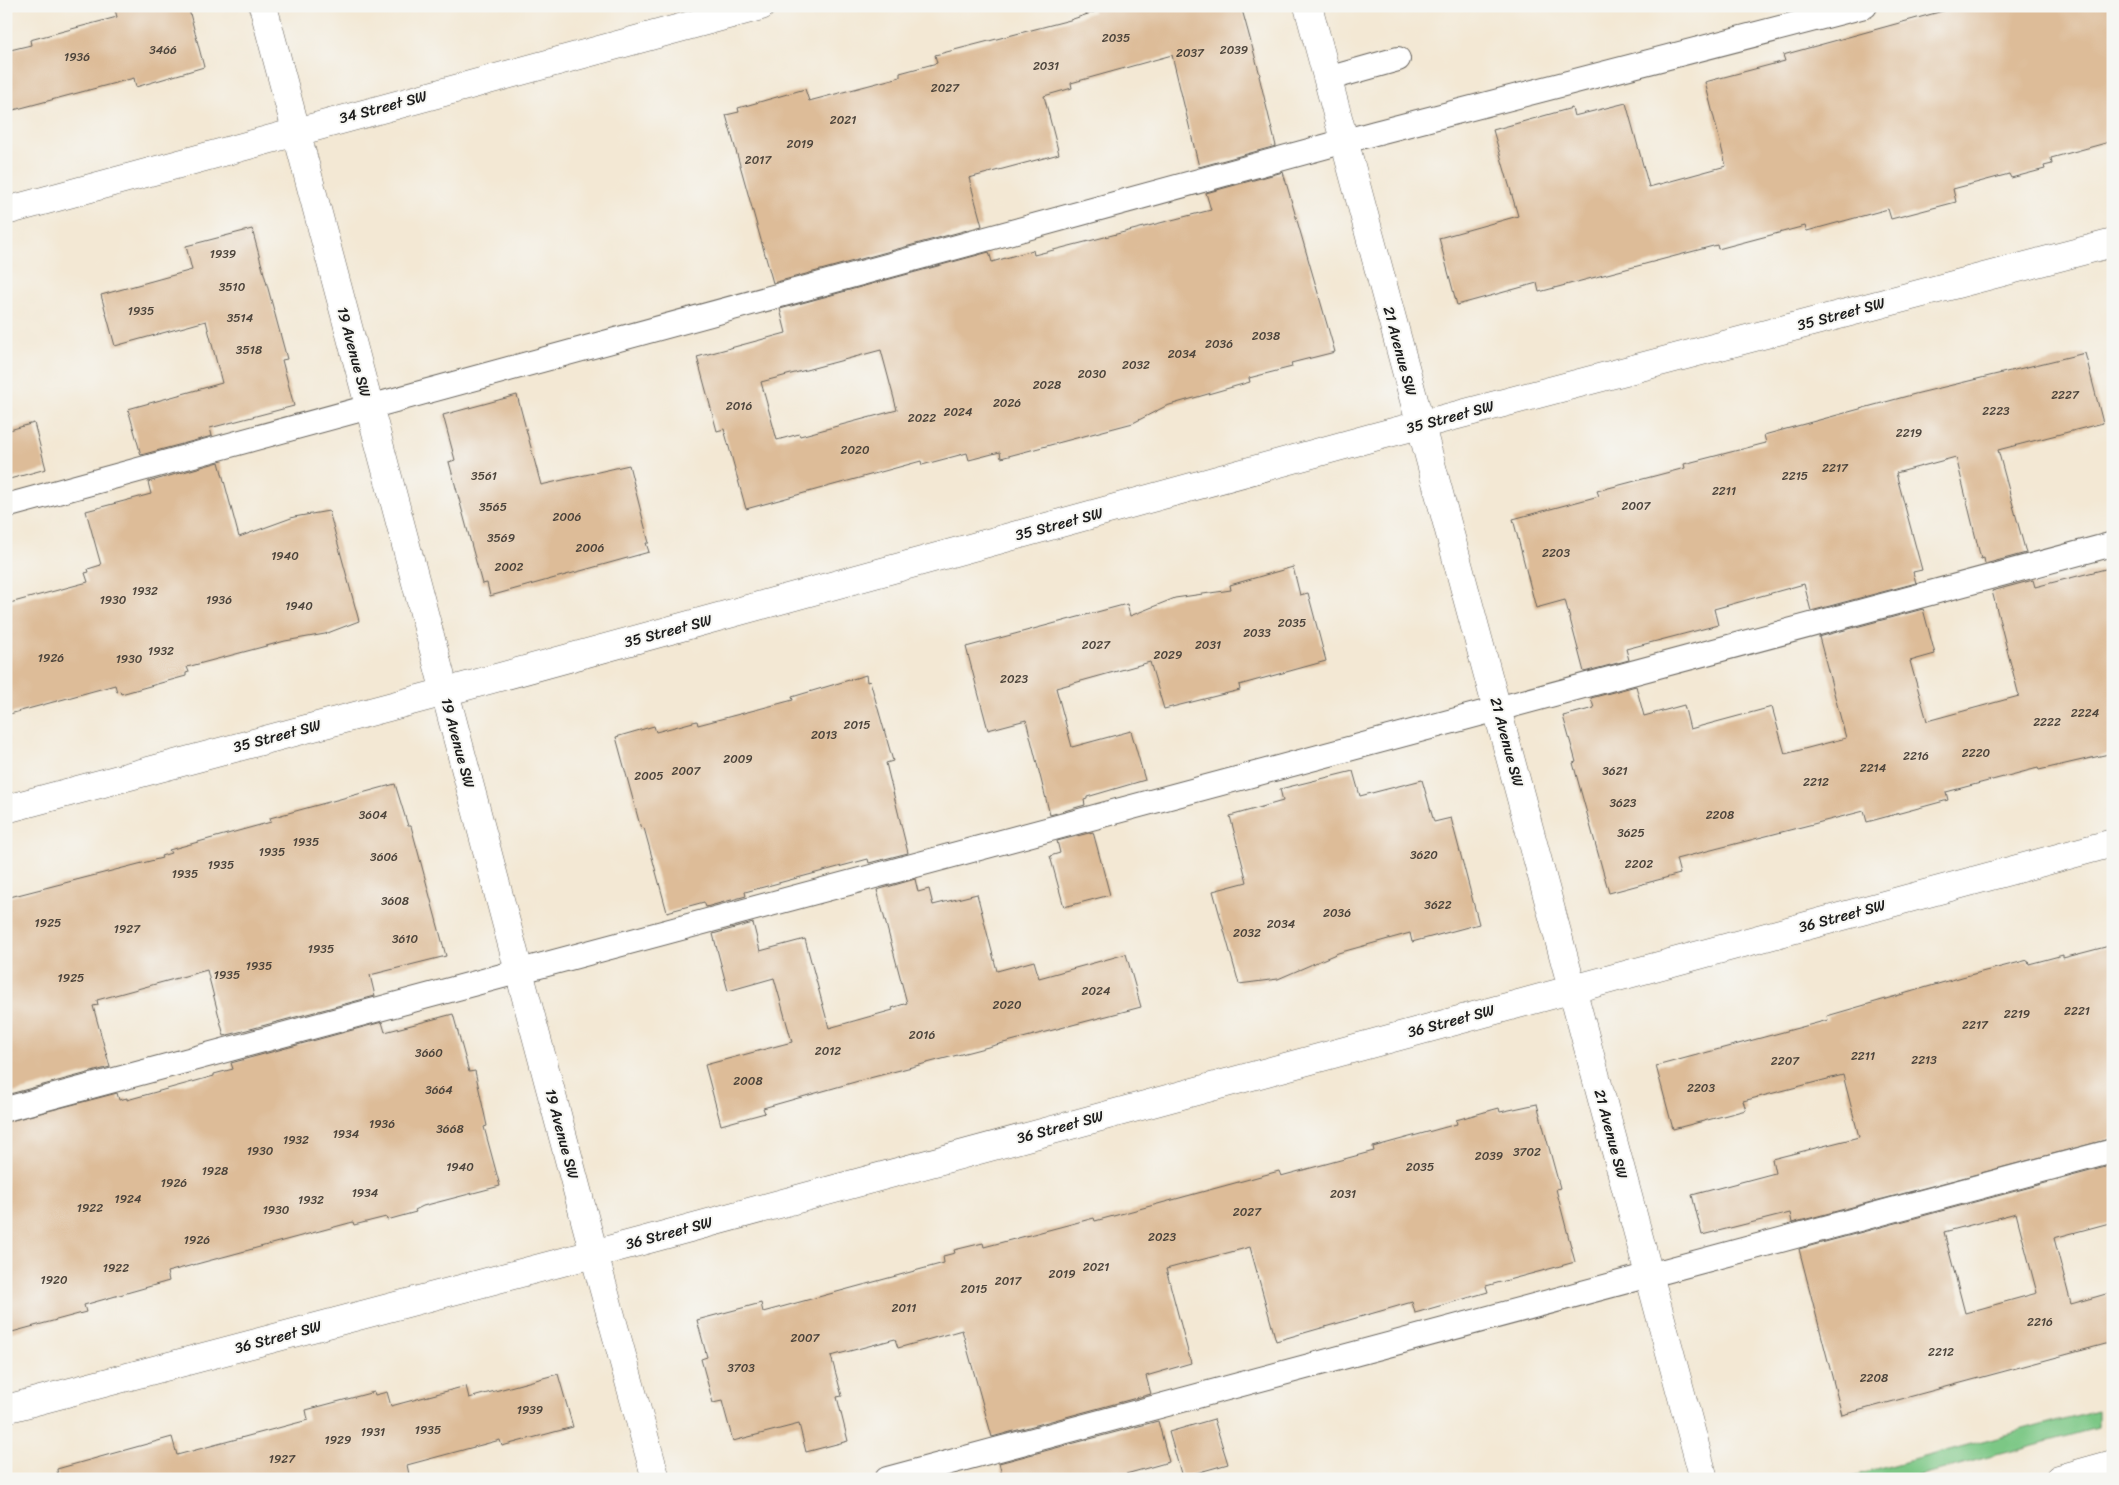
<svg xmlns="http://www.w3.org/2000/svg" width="2119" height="1485" font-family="Sriracha,sans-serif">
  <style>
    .green { fill: #7bc785; stroke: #4c7250 }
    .building { fill: #ddbc98; fill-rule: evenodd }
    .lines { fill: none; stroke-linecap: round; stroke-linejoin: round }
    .service-casing { stroke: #67635c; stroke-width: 26 }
    .minor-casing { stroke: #67635c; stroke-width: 29 }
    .secondary-casing { stroke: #67635c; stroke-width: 29 }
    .service { stroke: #fff; stroke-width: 24 }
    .minor { stroke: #fff; stroke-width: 28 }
    .secondary { stroke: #fff; stroke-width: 28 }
    .labels { text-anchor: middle; stroke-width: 4; stroke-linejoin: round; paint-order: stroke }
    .number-label { font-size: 12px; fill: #4c443b }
    .street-label { font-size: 15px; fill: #1c1c1c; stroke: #f6f6f2 }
  </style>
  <rect width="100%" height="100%" fill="#f6f6f2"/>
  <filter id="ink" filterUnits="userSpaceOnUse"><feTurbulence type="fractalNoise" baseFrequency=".02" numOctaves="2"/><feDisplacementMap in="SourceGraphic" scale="10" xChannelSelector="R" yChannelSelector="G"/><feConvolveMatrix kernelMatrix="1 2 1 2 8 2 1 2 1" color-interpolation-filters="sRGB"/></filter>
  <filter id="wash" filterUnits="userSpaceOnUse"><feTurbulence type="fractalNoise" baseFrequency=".0096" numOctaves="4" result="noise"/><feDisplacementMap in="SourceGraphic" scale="20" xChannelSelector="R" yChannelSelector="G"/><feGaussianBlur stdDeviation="1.12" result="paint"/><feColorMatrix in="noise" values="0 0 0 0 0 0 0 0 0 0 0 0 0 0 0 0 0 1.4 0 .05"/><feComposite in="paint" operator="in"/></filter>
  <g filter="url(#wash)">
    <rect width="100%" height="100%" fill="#f3e8d4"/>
    <polygon class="green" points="2097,1410 2097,1428 1907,1479 1842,1479"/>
    <g id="blocks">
      <g class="building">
        <polygon points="114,6 188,6 204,67 136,87 134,78 6,112 6,51 31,45 30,40 117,17"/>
        <polygon points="1092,6 1241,6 1260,75 1259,76 1276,146 1199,167 1172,55 1071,83 1072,88 1044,96 1059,154 969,178 982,226 773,283 726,115 739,112 738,108 805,89 809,101 900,77 900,73 937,63 935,55 1070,20 1094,12"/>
        <polygon points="1961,6 2113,6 2113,141 2051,158 2052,164 2044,166 2045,169 2011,178 2009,174 1953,189 1956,202 1891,219 1888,209 1807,231 1805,226 1718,249 1717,245 1539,292 1537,283 1457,305 1439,238 1518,216 1493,130 1572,108 1574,116 1626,103 1649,187 1726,166 1705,82 1785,61 1783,55"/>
        <path d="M 1283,172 L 1335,352 L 1291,363 L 1292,367 L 1249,378 L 1250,382 L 1166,406 L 1133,423 L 1001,458 L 1000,452 L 969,460 L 967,453 L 922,465 L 921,461 L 746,509 L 724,429 L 717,431 L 697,357 L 786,333 L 780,309 L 989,252 L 992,262 L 1033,250 L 1034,255 L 1211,210 L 1206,193 ZM 881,350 L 897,410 L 800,436 L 799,434 L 777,440 L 761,382 Z"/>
        <polygon points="252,229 287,359 282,360 294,406 210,428 212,436 141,455 128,409 222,383 206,321 115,346 101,295 192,270 186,246"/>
        <polygon points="2085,353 2103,423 1998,450 2026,553 1985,564 1984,558 1981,559 1956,457 1896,473 1922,570 1913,572 1916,583 1811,611 1804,584 1714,609 1718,625 1626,649 1629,660 1584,672 1565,600 1536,608 1513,519 1599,496 1597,491 1685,468 1684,464 1766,443 1764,435 1915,394"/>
        <polygon points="517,395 541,485 629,465 649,543 646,543 649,552 490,596 487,583 482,584 449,462 455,460 443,415"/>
        <polygon points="34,423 46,469 6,480 6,431"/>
        <polygon points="219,462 239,537 294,517 329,511 359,621 325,634 285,641 187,667 189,672 186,673 186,676 121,694 120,691 117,692 115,685 6,715 6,604 88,582 85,573 89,572 88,569 101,565 86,511 151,494 148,482"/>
        <polygon points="1293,567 1300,595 1308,593 1326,661 1239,685 1240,690 1164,709 1150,662 1056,688 1072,747 1131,731 1145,780 1087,797 1087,799 1084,800 1085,805 1050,815 1026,720 988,730 966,647 1127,604 1130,616 1175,598 1231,590 1230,585"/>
        <polygon points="2113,567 2113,753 2039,770 2038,768 1946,792 1948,800 1867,822 1864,811 1676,859 1680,874 1609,893 1573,763 1576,762 1563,716 1594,708 1591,698 1636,686 1644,716 1684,705 1690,729 1772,707 1785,754 1846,738 1819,637 1923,609 1935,654 1910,661 1927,721 2019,696 1992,591 2033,580 2035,587"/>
        <polygon points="866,675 867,682 870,681 893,761 886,763 908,853 869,863 868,859 745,892 746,896 706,907 704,902 667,912 644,828 641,829 616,737 654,726 656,732 697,721 698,725 793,700 792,697"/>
        <polygon points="1353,771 1360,796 1422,780 1434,822 1451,818 1479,924 1412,942 1410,933 1338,953 1278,979 1239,984 1213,891 1247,882 1230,816 1283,801 1280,789"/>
        <polygon points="395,784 408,826 411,826 446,956 370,975 375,996 224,1036 207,970 97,1000 98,1005 93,1006 110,1067 6,1095 6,898 162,858 161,856 171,853 169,850 271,822 270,818"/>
        <polygon points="1093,832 1110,895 1064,907 1050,856 1060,853 1057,841"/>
        <polygon points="915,879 918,892 929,889 933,905 977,894 997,971 1034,961 1039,978 1126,954 1141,1007 862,1080 763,1108 765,1113 721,1125 705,1065 792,1042 774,978 728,991 713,934 753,923 760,951 805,939 829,1028 893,1010 892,1008 907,1003 877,890"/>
        <polygon points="2113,945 2113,1138 1792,1223 1790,1213 1702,1235 1692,1195 1775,1173 1772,1159 1859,1137 1843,1075 1743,1101 1746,1110 1673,1129 1656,1066 1828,1020 1827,1016 1962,977 2028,960 2029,964 2063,955 2063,958"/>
        <polygon points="453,1014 469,1072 475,1071 487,1126 484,1127 500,1186 423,1206 415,1210 416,1212 387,1220 386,1217 354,1225 353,1222 167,1272 169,1281 84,1305 86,1312 12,1332 6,1309 6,1122 117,1093 119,1100 127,1098 127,1100 214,1076 214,1074 233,1069 231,1063 382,1022 385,1032"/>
        <polygon points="1537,1104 1560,1188 1556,1189 1575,1262 1486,1286 1488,1292 1415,1313 1412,1302 1276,1341 1250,1247 1166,1269 1191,1363 1146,1376 1151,1394 992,1437 962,1330 898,1348 895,1339 831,1356 842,1396 837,1397 848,1441 806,1452 799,1424 733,1441 722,1401 713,1403 701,1359 707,1357 697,1320 761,1303 763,1312 944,1263 943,1256 955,1253 954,1250 983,1243 984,1247 1094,1218 1095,1221 1279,1171 1281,1176 1374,1151 1373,1147 1457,1124 1456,1120 1499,1108 1500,1112"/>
        <path d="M 2113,1165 L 2113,1222 L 2054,1238 L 2071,1304 L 2113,1292 L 2113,1342 L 1842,1415 L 1799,1249 ZM 2016,1213 L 2037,1293 L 1965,1313 L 1944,1232 Z"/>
        <polygon points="558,1374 573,1427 502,1446 500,1440 407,1465 410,1479 58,1479 57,1469 172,1437 177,1455 308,1420 306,1410 374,1392 375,1395 387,1392 391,1406 466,1386 469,1398"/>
        <polygon points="1214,1419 1228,1464 1182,1477 1169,1432"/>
        <polygon points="1158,1421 1169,1462 1108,1479 1003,1479 999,1463"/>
      </g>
    </g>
  </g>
  <g filter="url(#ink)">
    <use href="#blocks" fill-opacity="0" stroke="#67635c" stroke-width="1"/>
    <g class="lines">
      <defs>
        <g id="service">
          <polyline points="1327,79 1398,59"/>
          <polyline points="6,506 1375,133 1865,6"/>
          <polyline points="6,1109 2113,544"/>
          <polyline points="887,1479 2113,1151"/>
        </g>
        <g id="minor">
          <polyline points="263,6 594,1254 656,1479"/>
          <polyline points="1308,6 1704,1479"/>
          <polyline points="6,211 761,6"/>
          <polyline points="6,809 445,692 1374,437 2113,243"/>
          <polyline points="6,1409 642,1241 2113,843"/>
        </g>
        <polyline id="secondary" points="2059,1479 2113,1464"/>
      </defs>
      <use href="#service" class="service-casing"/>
      <use href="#minor" class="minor-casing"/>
      <use href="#secondary" class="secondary-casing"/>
      <use href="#service" class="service"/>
      <use href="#minor" class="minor"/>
      <use href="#secondary" class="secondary"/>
    </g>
  </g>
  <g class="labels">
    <g class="number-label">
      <text x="1116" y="42">2035</text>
      <text x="163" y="54">3466</text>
      <text x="1234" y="54">2039</text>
      <text x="1190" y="57">2037</text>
      <text x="77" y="61">1936</text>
      <text x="1046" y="70">2031</text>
      <text x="945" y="92">2027</text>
      <text x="843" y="124">2021</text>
      <text x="800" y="148">2019</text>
      <text x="758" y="164">2017</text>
      <text x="223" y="258">1939</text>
      <text x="232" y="291">3510</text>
      <text x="141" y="315">1935</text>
      <text x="240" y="322">3514</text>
      <text x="1266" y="340">2038</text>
      <text x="1219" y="348">2036</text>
      <text x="249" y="354">3518</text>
      <text x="1182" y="358">2034</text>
      <text x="1136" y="369">2032</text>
      <text x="1092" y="378">2030</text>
      <text x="1047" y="389">2028</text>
      <text x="2065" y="399">2227</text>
      <text x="1007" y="407">2026</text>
      <text x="739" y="410">2016</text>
      <text x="1996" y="415">2223</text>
      <text x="958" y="416">2024</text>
      <text x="922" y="422">2022</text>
      <text x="1909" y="437">2219</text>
      <text x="855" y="454">2020</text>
      <text x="1835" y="472">2217</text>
      <text x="484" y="480">3561</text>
      <text x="1795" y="480">2215</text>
      <text x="1724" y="495">2211</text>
      <text x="1636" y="510">2007</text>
      <text x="493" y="511">3565</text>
      <text x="567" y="521">2006</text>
      <text x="501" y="542">3569</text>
      <text x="590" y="552">2006</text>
      <text x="1556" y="557">2203</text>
      <text x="285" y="560">1940</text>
      <text x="509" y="571">2002</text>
      <text x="145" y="595">1932</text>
      <text x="113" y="604">1930</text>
      <text x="219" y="604">1936</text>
      <text x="299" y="610">1940</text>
      <text x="1292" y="627">2035</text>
      <text x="1257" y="637">2033</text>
      <text x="1096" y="649">2027</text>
      <text x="1208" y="649">2031</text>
      <text x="161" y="655">1932</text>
      <text x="1168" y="659">2029</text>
      <text x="51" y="662">1926</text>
      <text x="129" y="663">1930</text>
      <text x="1014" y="683">2023</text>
      <text x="2085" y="717">2224</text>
      <text x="2047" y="726">2222</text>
      <text x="857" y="729">2015</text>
      <text x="824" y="739">2013</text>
      <text x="1976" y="757">2220</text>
      <text x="1916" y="760">2216</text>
      <text x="738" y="763">2009</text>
      <text x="1873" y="772">2214</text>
      <text x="686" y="775">2007</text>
      <text x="1615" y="775">3621</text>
      <text x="649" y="780">2005</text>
      <text x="1816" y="786">2212</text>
      <text x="1623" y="807">3623</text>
      <text x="373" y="819">3604</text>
      <text x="1720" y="819">2208</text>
      <text x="1631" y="837">3625</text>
      <text x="306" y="846">1935</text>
      <text x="272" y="856">1935</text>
      <text x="1424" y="859">3620</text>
      <text x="384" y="861">3606</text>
      <text x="1639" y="868">2202</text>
      <text x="221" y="869">1935</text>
      <text x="185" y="878">1935</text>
      <text x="395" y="905">3608</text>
      <text x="1438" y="909">3622</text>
      <text x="1337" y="917">2036</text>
      <text x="48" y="927">1925</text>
      <text x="1281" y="928">2034</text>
      <text x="127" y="933">1927</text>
      <text x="1247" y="937">2032</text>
      <text x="405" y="943">3610</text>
      <text x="321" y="953">1935</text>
      <text x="259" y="970">1935</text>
      <text x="227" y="979">1935</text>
      <text x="71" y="982">1925</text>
      <text x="1096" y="995">2024</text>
      <text x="1007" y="1009">2020</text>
      <text x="2077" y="1015">2221</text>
      <text x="2017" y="1018">2219</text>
      <text x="1975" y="1029">2217</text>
      <text x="922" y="1039">2016</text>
      <text x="828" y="1055">2012</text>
      <text x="429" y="1057">3660</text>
      <text x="1863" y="1060">2211</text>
      <text x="1924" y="1064">2213</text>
      <text x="1785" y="1065">2207</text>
      <text x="748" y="1085">2008</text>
      <text x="1701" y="1092">2203</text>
      <text x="439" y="1094">3664</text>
      <text x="382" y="1128">1936</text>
      <text x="450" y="1133">3668</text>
      <text x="346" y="1138">1934</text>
      <text x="296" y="1144">1932</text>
      <text x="260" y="1155">1930</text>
      <text x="1527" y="1156">3702</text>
      <text x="1489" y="1160">2039</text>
      <text x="460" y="1171">1940</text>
      <text x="1420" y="1171">2035</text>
      <text x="215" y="1175">1928</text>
      <text x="174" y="1187">1926</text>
      <text x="365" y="1197">1934</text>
      <text x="1343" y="1198">2031</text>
      <text x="128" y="1203">1924</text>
      <text x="311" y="1204">1932</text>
      <text x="90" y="1212">1922</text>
      <text x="276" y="1214">1930</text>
      <text x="1247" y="1216">2027</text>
      <text x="1162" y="1241">2023</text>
      <text x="197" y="1244">1926</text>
      <text x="1096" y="1271">2021</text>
      <text x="116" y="1272">1922</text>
      <text x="1062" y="1278">2019</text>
      <text x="54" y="1284">1920</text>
      <text x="1008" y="1285">2017</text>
      <text x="974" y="1293">2015</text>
      <text x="904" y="1312">2011</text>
      <text x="2040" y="1326">2216</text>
      <text x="805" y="1342">2007</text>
      <text x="1941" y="1356">2212</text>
      <text x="741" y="1372">3703</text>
      <text x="1874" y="1382">2208</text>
      <text x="530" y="1414">1939</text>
      <text x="428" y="1434">1935</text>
      <text x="373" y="1436">1931</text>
      <text x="338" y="1444">1929</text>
      <text x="282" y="1463">1927</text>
    </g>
    <g class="street-label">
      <text transform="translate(383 107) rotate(-15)" y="5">34 Street SW</text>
      <text transform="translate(1841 314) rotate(-15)" y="5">35 Street SW</text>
      <text transform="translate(1400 351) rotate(75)" y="5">21 Avenue SW</text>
      <text transform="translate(354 352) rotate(75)" y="5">19 Avenue SW</text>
      <text transform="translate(1450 417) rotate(-15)" y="5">35 Street SW</text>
      <text transform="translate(1059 524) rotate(-15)" y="5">35 Street SW</text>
      <text transform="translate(668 631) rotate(-15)" y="5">35 Street SW</text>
      <text transform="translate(277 736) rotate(-15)" y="5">35 Street SW</text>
      <text transform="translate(1507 742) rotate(75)" y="5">21 Avenue SW</text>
      <text transform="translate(458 743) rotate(75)" y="5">19 Avenue SW</text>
      <text transform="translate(1842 916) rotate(-15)" y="5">36 Street SW</text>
      <text transform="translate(1451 1021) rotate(-15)" y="5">36 Street SW</text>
      <text transform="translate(1060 1127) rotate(-15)" y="5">36 Street SW</text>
      <text transform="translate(562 1134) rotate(75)" y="5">19 Avenue SW</text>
      <text transform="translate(1611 1134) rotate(75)" y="5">21 Avenue SW</text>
      <text transform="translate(669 1233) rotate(-15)" y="5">36 Street SW</text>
      <text transform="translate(278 1337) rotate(-15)" y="5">36 Street SW</text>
    </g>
  </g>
  <rect width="2119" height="1485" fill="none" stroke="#f6f6f2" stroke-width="25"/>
</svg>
